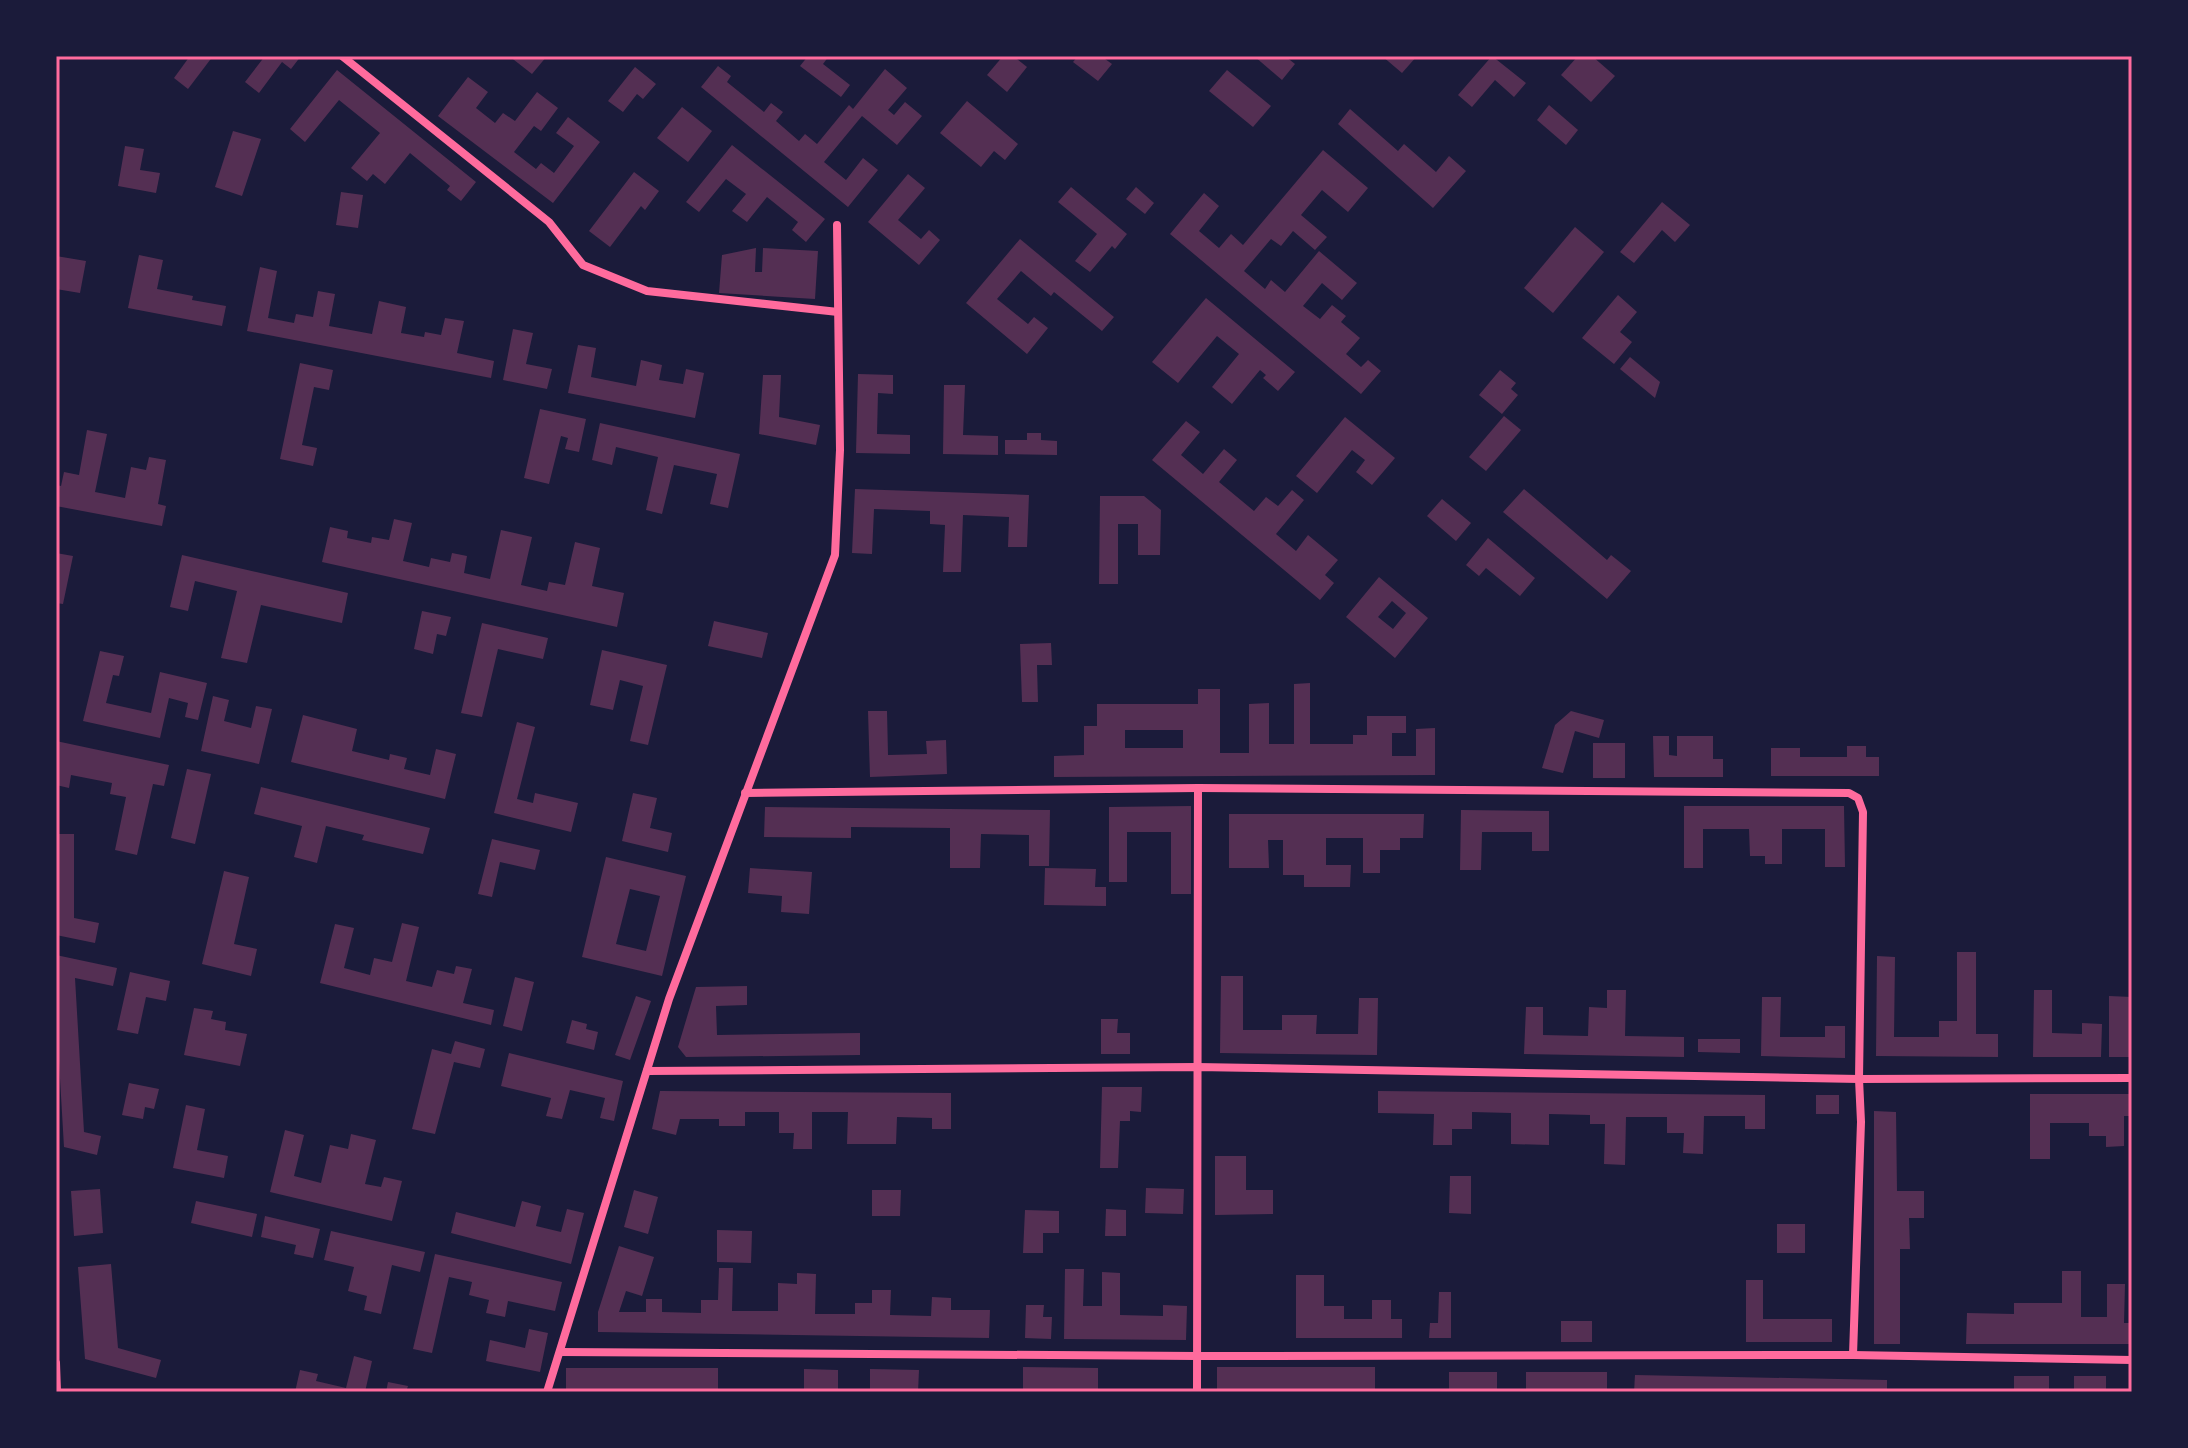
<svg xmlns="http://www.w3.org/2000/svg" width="2188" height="1448" font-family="'Golos Text',sans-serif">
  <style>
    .building { fill: #542f53; fill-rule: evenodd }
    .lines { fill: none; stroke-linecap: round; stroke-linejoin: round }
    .minor { stroke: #ff6b9d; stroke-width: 8 }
    .neatline { fill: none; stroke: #ff6b9d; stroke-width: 3 }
  </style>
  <rect width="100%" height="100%" fill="#1b1b3a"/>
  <g class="building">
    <polygon points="190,56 213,56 188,89 174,78"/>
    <polygon points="265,56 301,56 291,69 282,62 259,93 245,82"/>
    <polygon points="509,56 547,56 532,74"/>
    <polygon points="808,56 829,56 823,64 850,85 841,97 800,66"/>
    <polygon points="1003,56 1013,56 1027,67 1007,92 987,75"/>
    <polygon points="1078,56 1101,56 1112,64 1098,81 1073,62"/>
    <polygon points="1254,56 1285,56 1295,64 1282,80"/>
    <polygon points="1382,56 1417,56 1402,73"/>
    <polygon points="1492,56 1526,83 1514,97 1495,80 1472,107 1458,95"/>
    <polygon points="1578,56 1592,56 1615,76 1591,102 1561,75"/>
    <polygon points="718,66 731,76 727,82 764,112 771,103 783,112 776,121 799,141 805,134 817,144 849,105 853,109 885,69 907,88 888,110 894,115 905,102 922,116 897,145 862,116 824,162 846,180 863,158 878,170 848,207 701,87"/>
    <polygon points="635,67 656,84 643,99 637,94 623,112 608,101"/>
    <polygon points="337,70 476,182 461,201 447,190 450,186 410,153 385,184 373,174 367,181 351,168 380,133 339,100 305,142 290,129"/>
    <polygon points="1227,70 1271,106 1253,127 1209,91"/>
    <polygon points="468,77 488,92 476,108 495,123 503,113 515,121 537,92 558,108 541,131 534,126 514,152 536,169 541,163 554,173 574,146 556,133 568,117 600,142 553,203 438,116"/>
    <polygon points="967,101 1018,144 1005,160 994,151 981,167 940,133"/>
    <polygon points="1549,105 1578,130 1566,145 1537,120"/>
    <polygon points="682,107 712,131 688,162 657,138"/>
    <polygon points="1350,109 1398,151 1404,144 1436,172 1449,156 1466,171 1433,208 1338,124"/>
    <polygon points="233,131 261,139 242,196 215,187"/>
    <polygon points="732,145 825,219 806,242 792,230 798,222 767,197 747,222 732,211 746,194 726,179 699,212 686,202"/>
    <polygon points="125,146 144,149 140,170 160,173 156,193 118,186"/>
    <polygon points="1323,150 1368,188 1348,212 1322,190 1301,215 1327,237 1315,250 1293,231 1281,246 1271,239 1244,271 1265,289 1271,280 1285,292 1319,251 1357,283 1342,300 1322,283 1303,306 1320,319 1332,305 1346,316 1341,322 1360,338 1346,354 1361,367 1368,360 1381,371 1361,394 1170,234 1204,193 1219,206 1199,231 1219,248 1231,234 1243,245"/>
    <polygon points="634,172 659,191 645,210 641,206 610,247 589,231"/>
    <polygon points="908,174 925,188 898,220 921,239 929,230 940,240 919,265 868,222"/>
    <polygon points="1071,187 1127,234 1115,249 1112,246 1090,272 1075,261 1097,234 1058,202"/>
    <polygon points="1136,187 1154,203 1145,214 1126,199"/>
    <polygon points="341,192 363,195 358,228 336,225"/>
    <polygon points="1662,202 1690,225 1675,242 1662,230 1634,263 1620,252"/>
    <polygon points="1575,227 1604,252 1553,313 1524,288"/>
    <polygon points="1020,239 1114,317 1102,331 1054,292 1051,296 1021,271 997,299 1028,324 1034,317 1048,328 1027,354 966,303"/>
    <polygon points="756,248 755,272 762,272 763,248 818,251 815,299 719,293 722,255"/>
    <polygon points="139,255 163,260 157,289 193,296 192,300 226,306 222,326 128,308"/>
    <polygon points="56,256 86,261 80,293 56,289"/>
    <polygon points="260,267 277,271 268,318 294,323 296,314 313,317 318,291 335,294 329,326 372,334 379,301 406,307 401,333 424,337 425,332 441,335 445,318 464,321 457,353 494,361 491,378 247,331"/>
    <polygon points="1618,295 1637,312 1620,332 1632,342 1614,364 1582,338"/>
    <polygon points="1206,298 1295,372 1278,391 1263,378 1266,375 1260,370 1232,404 1212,387 1239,354 1217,336 1178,383 1152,362"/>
    <polygon points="513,329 533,333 526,364 552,369 547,389 503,380"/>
    <polygon points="578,345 596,348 591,377 636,386 641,360 662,365 659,380 683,384 686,369 704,373 695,418 568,393"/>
    <polygon points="1630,357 1660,382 1655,398 1620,369"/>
    <polygon points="300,363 333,370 329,390 314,387 302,445 317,448 313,466 280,459"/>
    <polygon points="1500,370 1516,383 1511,389 1518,395 1502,414 1479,395"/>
    <polygon points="858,374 893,375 893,394 878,393 877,434 910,435 910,454 856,453"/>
    <polygon points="763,375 781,375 779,417 820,425 816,445 759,434"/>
    <polygon points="944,385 965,385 963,435 998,436 998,455 943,454"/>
    <polygon points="540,409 586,419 579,452 565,449 568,438 561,436 549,484 524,478"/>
    <polygon points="1504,416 1521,430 1486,471 1469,457"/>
    <polygon points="1345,417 1395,458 1372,485 1356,472 1365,460 1352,450 1317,493 1296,476"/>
    <polygon points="1186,421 1200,432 1181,455 1203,474 1224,449 1237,460 1219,482 1254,511 1266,497 1278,506 1292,490 1304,500 1276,534 1296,551 1308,535 1338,560 1325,575 1334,583 1320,600 1152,460"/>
    <polygon points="600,423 740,454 728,508 710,504 717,474 674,465 662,514 646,510 658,457 616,447 612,465 592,460"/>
    <polygon points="87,430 107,434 95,492 125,498 131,467 146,470 149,457 166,460 158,504 166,506 162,526 56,506 56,485 61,486 64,472 79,475"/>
    <polygon points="1027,433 1041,433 1041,440 1057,441 1057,455 1005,454 1005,440 1027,440"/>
    <polygon points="855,489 1029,495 1027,547 1008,547 1009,517 963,515 961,572 943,572 945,525 930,524 930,511 874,509 872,554 852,553"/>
    <polygon points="1524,489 1607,560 1611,555 1631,571 1607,599 1503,512"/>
    <polygon points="1100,496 1144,496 1161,510 1160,555 1138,555 1138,524 1118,524 1118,584 1099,584"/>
    <polygon points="1442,499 1471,523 1456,541 1427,516"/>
    <polygon points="394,519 412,523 403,561 429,567 431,558 450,562 452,553 467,556 464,573 490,579 501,530 532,537 521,585 547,591 549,582 565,585 575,542 600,548 592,586 624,593 617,627 322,562 330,527 348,531 347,538 371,543 372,537 389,540"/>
    <polygon points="1488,538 1535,578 1520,596 1486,568 1479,576 1466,565"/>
    <polygon points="56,553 73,556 63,604 56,603"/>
    <polygon points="182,555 348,593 342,623 261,605 247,663 221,658 237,591 195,581 188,611 170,607"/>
    <path d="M 1379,577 L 1428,618 L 1395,658 L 1346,617 ZM 1392,601 L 1406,613 L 1393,629 L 1378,617 Z"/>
    <polygon points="422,611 451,617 446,636 437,634 433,654 414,649"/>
    <polygon points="714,621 768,633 762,658 708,646"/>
    <polygon points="482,623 548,638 543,659 498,649 482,717 461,713"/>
    <polygon points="1051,643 1052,665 1037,665 1038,702 1022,702 1020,644"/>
    <polygon points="602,650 667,665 648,745 630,741 643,686 620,680 613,710 590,705"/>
    <polygon points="100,651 124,656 119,676 113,675 106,703 151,713 160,672 207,683 198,720 185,717 188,703 169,698 160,738 83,721"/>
    <path d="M 1310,683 L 1310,744 L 1353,744 L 1353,735 L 1367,735 L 1367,716 L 1406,716 L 1406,733 L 1392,733 L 1392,756 L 1416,756 L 1416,729 L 1435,728 L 1435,775 L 1054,777 L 1054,756 L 1084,755 L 1084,726 L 1097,726 L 1097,704 L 1198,704 L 1198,689 L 1220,689 L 1220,753 L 1249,753 L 1249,704 L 1269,703 L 1269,744 L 1294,744 L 1294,684 ZM 1125,730 L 1183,730 L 1183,748 L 1125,748 Z"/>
    <polygon points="213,696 229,700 224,721 251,728 256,706 272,709 259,764 201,751"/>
    <polygon points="868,711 887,711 888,755 927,754 926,741 946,740 947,774 870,777"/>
    <polygon points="1571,711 1604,720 1599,738 1575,731 1563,773 1542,768 1555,725"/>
    <polygon points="303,715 357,729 352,751 389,760 390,754 407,758 404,769 430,775 436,749 456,754 445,799 291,762"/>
    <polygon points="517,722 535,727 517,799 533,803 535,793 578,803 571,832 494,813"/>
    <polygon points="1653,736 1669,736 1669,755 1677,756 1677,736 1713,736 1713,759 1723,759 1723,777 1654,777"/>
    <polygon points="56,741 169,765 164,786 153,784 137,855 115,850 126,797 110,794 112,783 71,775 69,788 56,785"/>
    <rect x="1593" y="743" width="32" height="35"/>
    <polygon points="1847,746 1866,746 1866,757 1879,757 1879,776 1771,776 1771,748 1800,748 1800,757 1847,757"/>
    <polygon points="187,769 211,774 195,844 171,838"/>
    <polygon points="261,787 430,828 423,854 362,840 364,835 326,826 317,863 294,857 302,826 254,814"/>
    <polygon points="633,793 657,798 650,828 672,833 668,852 622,841"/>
    <polygon points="1191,806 1191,894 1171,894 1171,832 1127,832 1127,882 1109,882 1109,807"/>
    <polygon points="1684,806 1844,806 1845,867 1825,867 1825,829 1782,829 1782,864 1765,864 1765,856 1750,856 1749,829 1703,829 1703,868 1684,868"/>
    <polygon points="765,807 1050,810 1049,866 1029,866 1029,835 981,834 980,868 950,868 950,828 851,827 851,838 764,837"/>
    <polygon points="1461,810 1549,811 1549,851 1532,851 1532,832 1482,832 1481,870 1460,870"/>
    <polygon points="1229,814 1424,814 1423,838 1400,838 1400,850 1380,850 1380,873 1363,873 1363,838 1326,838 1326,865 1351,865 1350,887 1304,887 1304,875 1283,875 1283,840 1268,840 1269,868 1229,868"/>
    <polygon points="56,834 74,834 74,918 99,923 95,943 56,935"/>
    <polygon points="492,839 540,850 535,870 500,862 492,897 478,894"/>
    <path d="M 606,857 L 686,876 L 662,976 L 582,957 ZM 630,889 L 660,896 L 646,951 L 616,944 Z"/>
    <polygon points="750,868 812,872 809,914 781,912 782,896 748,893"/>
    <polygon points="1045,868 1096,869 1095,887 1106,887 1106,906 1044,905"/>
    <polygon points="224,871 249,877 234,944 257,949 251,976 202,964"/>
    <polygon points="402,923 419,927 406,981 432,987 437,970 454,974 456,966 472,969 463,1003 494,1010 491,1025 320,983 335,924 354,928 344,968 370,975 374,958 392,962"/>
    <polygon points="1957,952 1976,952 1976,1034 1998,1034 1998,1057 1876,1056 1877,956 1895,957 1894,1037 1939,1037 1939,1021 1957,1021"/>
    <polygon points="56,955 117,968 113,986 75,978 84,1132 101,1136 97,1155 64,1147 56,1010"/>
    <polygon points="130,972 170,981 166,1001 146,997 138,1034 117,1030"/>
    <polygon points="1221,976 1243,976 1243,1030 1282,1030 1282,1015 1317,1015 1316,1034 1358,1034 1359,998 1378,998 1377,1055 1220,1053"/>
    <polygon points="515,977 534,982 522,1031 503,1026"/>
    <polygon points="747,986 747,1005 716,1006 717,1035 860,1033 860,1055 686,1057 678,1047 696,987"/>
    <polygon points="1607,990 1626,990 1625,1036 1684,1037 1684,1057 1524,1054 1526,1007 1543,1007 1543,1035 1588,1036 1589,1007 1607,1008"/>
    <polygon points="2034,990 2052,990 2052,1033 2082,1034 2082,1023 2102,1024 2101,1057 2033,1057"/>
    <polygon points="636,996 651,1001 630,1060 615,1055"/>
    <polygon points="2109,996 2132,997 2132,1057 2109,1057"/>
    <polygon points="1762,997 1781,997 1780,1037 1825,1037 1825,1026 1845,1026 1845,1058 1761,1056"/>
    <polygon points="194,1008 213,1011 211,1019 226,1022 225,1030 247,1034 240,1066 184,1055"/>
    <polygon points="1101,1019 1118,1019 1117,1033 1130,1033 1130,1054 1101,1054"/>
    <polygon points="572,1020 587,1024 586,1029 598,1032 594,1050 566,1043"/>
    <polygon points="1698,1039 1740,1039 1740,1053 1698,1052"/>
    <polygon points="455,1041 485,1049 480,1068 454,1062 435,1134 412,1129 432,1049 451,1054"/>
    <polygon points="509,1053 623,1081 614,1121 600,1118 605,1098 570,1090 562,1119 546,1116 551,1098 501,1086"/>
    <polygon points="129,1083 159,1089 154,1109 145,1107 143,1119 122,1115"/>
    <polygon points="1102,1087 1142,1087 1141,1112 1130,1111 1130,1121 1120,1121 1118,1168 1100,1168"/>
    <polygon points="660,1091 951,1093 951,1129 932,1129 932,1118 897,1117 896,1144 847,1144 848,1112 812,1112 812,1149 793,1149 794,1133 779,1133 779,1112 745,1112 745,1126 719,1126 719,1119 680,1119 676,1135 652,1129"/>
    <polygon points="1378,1091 1765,1095 1765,1129 1745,1129 1745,1116 1704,1116 1703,1154 1683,1153 1684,1133 1667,1133 1667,1117 1626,1117 1625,1165 1604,1164 1605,1124 1590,1124 1590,1115 1549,1114 1549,1145 1511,1144 1511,1113 1472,1112 1472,1129 1452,1129 1452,1145 1433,1145 1434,1114 1378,1113"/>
    <polygon points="2030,1094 2132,1094 2132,1116 2124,1116 2124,1146 2106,1147 2106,1136 2089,1136 2089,1123 2050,1123 2050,1159 2030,1159"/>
    <rect x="1816" y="1095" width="23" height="19"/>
    <polygon points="186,1105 205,1109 197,1150 228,1156 224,1178 173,1168"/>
    <polygon points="1874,1111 1896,1112 1897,1191 1924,1191 1924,1218 1909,1218 1910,1249 1900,1249 1900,1344 1874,1344"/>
    <polygon points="285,1130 304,1135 294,1176 321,1183 330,1145 348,1149 351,1134 376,1140 365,1184 381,1187 384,1177 402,1181 392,1221 270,1192"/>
    <polygon points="1215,1156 1246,1156 1246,1190 1273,1190 1273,1214 1215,1215"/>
    <polygon points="1450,1176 1471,1176 1471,1214 1449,1213"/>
    <polygon points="1146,1188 1184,1189 1183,1214 1145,1213"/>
    <polygon points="100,1189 103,1233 74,1236 71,1191"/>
    <polygon points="634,1190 658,1197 648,1234 624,1227"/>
    <polygon points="872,1190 901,1190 900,1216 872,1216"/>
    <polygon points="196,1201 257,1214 252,1237 191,1223"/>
    <polygon points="522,1201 541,1206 536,1226 561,1232 567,1209 584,1213 571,1264 451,1233 456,1212 515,1227"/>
    <polygon points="1106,1209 1126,1210 1126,1236 1105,1236"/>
    <polygon points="1025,1210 1059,1211 1059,1233 1043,1233 1043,1253 1023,1253"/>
    <polygon points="265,1216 320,1229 313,1258 294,1254 296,1245 261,1237"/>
    <rect x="1777" y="1224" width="28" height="29"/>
    <polygon points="717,1230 752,1231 751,1263 717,1262"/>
    <polygon points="331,1231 425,1252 420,1272 392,1265 381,1314 364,1310 367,1296 348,1291 354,1267 324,1260"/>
    <polygon points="619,1246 654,1257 642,1296 626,1291 619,1312 646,1312 646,1299 662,1299 662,1312 701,1313 701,1300 718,1300 719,1268 733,1268 732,1311 778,1311 778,1283 797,1284 797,1273 816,1274 815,1314 855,1314 855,1303 872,1303 872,1290 891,1290 890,1315 931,1316 932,1297 951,1298 951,1310 990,1310 989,1338 598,1332 598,1312"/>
    <polygon points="435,1254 562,1282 555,1311 508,1301 505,1317 486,1313 489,1300 469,1295 472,1282 449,1277 432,1353 413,1349"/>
    <polygon points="111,1264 118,1348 161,1360 156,1378 85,1359 78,1267"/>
    <polygon points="1065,1269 1084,1269 1083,1306 1102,1306 1102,1272 1120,1273 1120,1315 1163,1316 1163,1305 1187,1306 1186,1340 1064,1339"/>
    <polygon points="2062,1271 2081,1271 2081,1317 2107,1317 2107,1284 2125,1284 2124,1323 2132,1323 2132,1344 1966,1344 1967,1313 2014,1314 2014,1303 2062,1303"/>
    <polygon points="1296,1275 1324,1275 1324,1306 1344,1306 1344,1319 1372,1319 1372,1300 1391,1300 1391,1319 1402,1319 1402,1338 1296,1338"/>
    <polygon points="1746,1280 1763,1280 1763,1319 1832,1319 1832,1342 1746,1342"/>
    <polygon points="1439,1292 1451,1292 1451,1338 1429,1338 1430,1323 1438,1323"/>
    <polygon points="1026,1305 1044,1305 1043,1317 1052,1317 1051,1339 1025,1338"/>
    <rect x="1561" y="1321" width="31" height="21"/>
    <polygon points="529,1329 548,1333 540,1372 486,1361 490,1340 525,1348"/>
    <polygon points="354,1356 372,1361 365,1392 295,1392 300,1370 318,1374 316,1381 346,1388"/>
    <polygon points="1023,1367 1098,1368 1098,1392 1023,1392"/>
    <rect x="1217" y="1367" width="158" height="25"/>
    <polygon points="566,1368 718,1368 718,1392 651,1390 651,1392 637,1392 637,1390 566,1392"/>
    <polygon points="804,1369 838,1370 838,1389 804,1389"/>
    <polygon points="870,1369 919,1370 918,1392 870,1392"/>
    <rect x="1449" y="1372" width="48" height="20"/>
    <rect x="1526" y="1372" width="81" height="20"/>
    <polygon points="1635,1375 1887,1380 1887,1392 1634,1392"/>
    <rect x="2014" y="1376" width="35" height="16"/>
    <rect x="2074" y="1376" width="32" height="16"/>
    <polygon points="388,1382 408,1386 406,1392 386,1392"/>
  </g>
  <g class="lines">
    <g class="minor">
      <polyline points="342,56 549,222 583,265 647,291 838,312"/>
      <polyline points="745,793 1198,788 1849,793 1858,798 1863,812 1859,1079 1861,1122 1853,1355"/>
      <polyline points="647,1071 1197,1067 1859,1079 2132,1078"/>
      <polyline points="560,1352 1197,1356 1853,1355 2132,1360"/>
      <polyline points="56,1363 57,1392"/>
      <polyline points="547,1392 669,999 835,555 840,450 837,225"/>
      <polyline points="1197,1392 1198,788"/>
    </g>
  </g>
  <rect width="2188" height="1448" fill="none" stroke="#1b1b3a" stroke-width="116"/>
  <rect x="58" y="58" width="2072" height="1332" class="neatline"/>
</svg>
